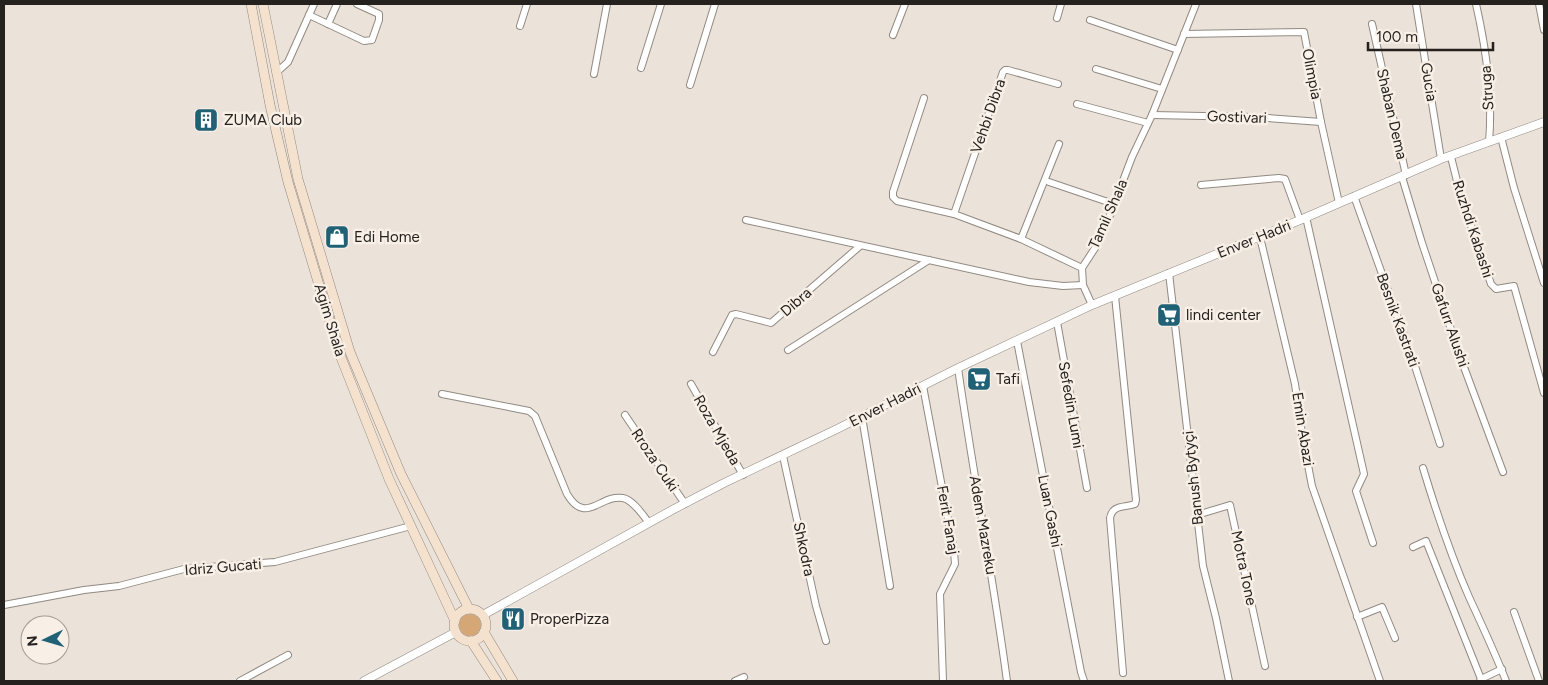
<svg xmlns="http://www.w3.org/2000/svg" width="1548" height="685" font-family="Figtree,sans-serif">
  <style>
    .grass { fill: #d5a777 }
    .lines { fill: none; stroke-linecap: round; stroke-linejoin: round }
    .minor-casing { stroke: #928a82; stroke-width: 8 }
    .tertiary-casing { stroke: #928a82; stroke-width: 9 }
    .secondary-casing { stroke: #928a82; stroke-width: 10 }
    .minor { stroke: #fff; stroke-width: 6 }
    .tertiary { stroke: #fff; stroke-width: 8 }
    .secondary { stroke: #f5e2ce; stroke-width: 9 }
    .labels { text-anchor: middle; stroke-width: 5; stroke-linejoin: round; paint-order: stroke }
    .street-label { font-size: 15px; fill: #24211e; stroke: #f8efe7 }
    .poi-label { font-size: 15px; fill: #24211e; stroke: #f8efe7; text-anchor: start }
  </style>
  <rect width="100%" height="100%" fill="#ebe2d9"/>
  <circle class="grass" cx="470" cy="625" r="11"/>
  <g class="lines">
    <defs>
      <g id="minor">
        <polyline points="1416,4 1441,159"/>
        <path d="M 1476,4 C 1486,48 1493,97 1489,142"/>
        <polyline points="1539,4 1544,30"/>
        <polyline points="309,15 364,41 372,40 379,20 379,14 357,4"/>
        <polyline points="1057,18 1061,4"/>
        <polyline points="1090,20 1178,50"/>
        <polyline points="328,24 337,4"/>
        <polyline points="1372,24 1406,175"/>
        <polyline points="520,26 527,4"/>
        <polyline points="1184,34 1304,32 1321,122 1339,203"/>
        <polyline points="893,35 905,4"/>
        <polyline points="641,68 661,4"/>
        <polyline points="1096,69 1162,89"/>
        <polyline points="277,72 288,62 314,4"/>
        <polyline points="594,74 607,4"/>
        <polyline points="690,85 715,4"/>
        <polyline points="924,98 893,192 893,197 897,201 954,214 1021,239 1082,268"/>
        <polyline points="1077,104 1148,123"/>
        <polyline points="1152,115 1254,117 1321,122"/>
        <polyline points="1501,137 1514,188 1544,283"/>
        <polyline points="1451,157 1460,193 1491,284 1496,289 1514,286 1544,393"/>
        <polyline points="1402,177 1422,243 1461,359 1503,472"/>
        <polyline points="1049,182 1114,204"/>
        <polyline points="1201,185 1279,178 1285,179 1300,220"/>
        <polyline points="1354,196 1414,363 1440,444"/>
        <polyline points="954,214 1003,72 1005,70 1008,70 1058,84"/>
        <polyline points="1306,217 1364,474 1356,491 1373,543"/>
        <polyline points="746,220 1029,282 1063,286 1083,285"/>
        <polyline points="1260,237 1295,384 1302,434 1312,486 1380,681"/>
        <polyline points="1021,239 1059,144"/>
        <polyline points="1169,273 1203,566 1216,618 1229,681"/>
        <path d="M 1115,296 L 1136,500 L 1135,504 C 1124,508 1113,504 1110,518 L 1123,673"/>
        <polyline points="1092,305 1083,285 1082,268 1097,245 1107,223 1132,157 1152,115 1196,4"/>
        <polyline points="1057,322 1087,488"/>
        <polyline points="1017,341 1081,672 1084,681"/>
        <polyline points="788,350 929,260"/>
        <polyline points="713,352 732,315 736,314 771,323 860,246"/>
        <path d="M 958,368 C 973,473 993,576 1007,681"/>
        <polyline points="691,384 743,475"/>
        <polyline points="923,386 954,551 955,564 940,594 943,681"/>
        <path d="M 442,394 L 529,411 L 535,416 L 567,494 C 586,526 600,494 623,498 C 633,500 643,515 649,523"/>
        <polyline points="625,415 685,504"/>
        <polyline points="862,417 890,586"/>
        <polyline points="783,456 816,606 826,641"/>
        <path d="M 1423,468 C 1436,511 1451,556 1469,597 C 1482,625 1495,653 1506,681"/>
        <polyline points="1197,515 1230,505 1265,666"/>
        <polyline points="1413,547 1426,541 1481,679"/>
        <polyline points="4,605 84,590 119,586 184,569 275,562 411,526"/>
        <polyline points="1514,612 1539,681"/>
        <polyline points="1357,617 1382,607 1395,638"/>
        <polyline points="240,681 288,655"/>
        <polyline points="735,681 744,677"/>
        <polyline points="1480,681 1481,679 1502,669"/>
      </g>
      <g id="tertiary">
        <polyline points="483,615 674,509 724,483 837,429 958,368 1092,305 1300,220 1441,159 1544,122"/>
        <polyline points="364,681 456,632"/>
      </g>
      <g id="secondary">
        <polyline points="251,4 270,105 288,182 340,355 389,479 455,621"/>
        <polyline points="263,4 298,179 350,352 401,474 469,609"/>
        <circle cx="470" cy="625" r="16"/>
        <polyline points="484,632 513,681"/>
        <polyline points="471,641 497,681"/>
      </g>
    </defs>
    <use href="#minor" class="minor-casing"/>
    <use href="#tertiary" class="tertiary-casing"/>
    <use href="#secondary" class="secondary-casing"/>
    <use href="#minor" class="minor"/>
    <use href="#tertiary" class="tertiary"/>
    <use href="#secondary" class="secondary"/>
  </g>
  <defs>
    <symbol id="building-square" viewBox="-11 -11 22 22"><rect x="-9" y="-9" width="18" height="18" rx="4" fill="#216176" stroke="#f8efe7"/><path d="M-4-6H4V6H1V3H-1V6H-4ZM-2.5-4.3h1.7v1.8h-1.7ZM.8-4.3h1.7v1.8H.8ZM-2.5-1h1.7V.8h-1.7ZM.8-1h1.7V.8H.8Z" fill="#fff"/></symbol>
    <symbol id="shop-square" viewBox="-11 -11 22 22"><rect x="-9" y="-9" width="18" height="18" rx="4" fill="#216176" stroke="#f8efe7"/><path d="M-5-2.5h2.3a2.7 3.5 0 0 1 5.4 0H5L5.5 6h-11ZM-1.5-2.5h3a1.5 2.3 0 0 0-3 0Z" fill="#fff"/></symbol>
    <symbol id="supermarket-square" viewBox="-11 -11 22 22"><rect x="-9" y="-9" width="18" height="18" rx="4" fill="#216176" stroke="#f8efe7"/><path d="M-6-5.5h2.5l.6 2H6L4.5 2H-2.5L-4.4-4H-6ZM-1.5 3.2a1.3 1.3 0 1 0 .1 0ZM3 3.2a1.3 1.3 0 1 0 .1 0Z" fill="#fff"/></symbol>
    <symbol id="restaurant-square" viewBox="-11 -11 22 22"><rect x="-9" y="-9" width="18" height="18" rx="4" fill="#216176" stroke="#f8efe7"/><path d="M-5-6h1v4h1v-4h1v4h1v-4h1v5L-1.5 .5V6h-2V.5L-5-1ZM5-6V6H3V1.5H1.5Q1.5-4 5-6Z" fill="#fff"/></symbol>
  </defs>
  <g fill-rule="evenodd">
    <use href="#building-square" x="192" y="106" width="28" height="28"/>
    <use href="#shop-square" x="323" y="223" width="28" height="28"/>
    <use href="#supermarket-square" x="1155" y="301" width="28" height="28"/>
    <use href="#supermarket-square" x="965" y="365" width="28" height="28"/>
    <use href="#restaurant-square" x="499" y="605" width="28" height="28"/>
  </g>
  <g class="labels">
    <g class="street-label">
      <text transform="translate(1312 74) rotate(79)" y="5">Olimpia</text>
      <text transform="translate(1429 82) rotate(81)" y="5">Gucia</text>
      <text transform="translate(1487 88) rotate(-94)" y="5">Struga</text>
      <text transform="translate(1392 114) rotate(77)" y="5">Shaban Dema</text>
      <text transform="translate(988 116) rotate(-71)" y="5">Vehbi Dibra</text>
      <text transform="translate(1237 117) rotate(2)" y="5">Gostivari</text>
      <text transform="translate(1108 214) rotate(-66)" y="5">Tamil Shala</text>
      <text transform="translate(1473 229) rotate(72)" y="5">Ruzhdi Kabashi</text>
      <text transform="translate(1254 239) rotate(-22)" y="5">Enver Hadri</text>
      <text transform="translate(796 302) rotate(-41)" y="5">Dibra</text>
      <text transform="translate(330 320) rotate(73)" y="5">Agim Shala</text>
      <text transform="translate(1398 320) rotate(70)" y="5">Besnik Kastrati</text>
      <text transform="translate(1450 325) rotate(71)" y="5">Gafurr Alushi</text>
      <text transform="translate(885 405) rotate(-27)" y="5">Enver Hadri</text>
      <text transform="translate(1071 405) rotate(80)" y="5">Sefedin Lumi</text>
      <text transform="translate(1303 429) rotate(81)" y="5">Emin Abazi</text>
      <text transform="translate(717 430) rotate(60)" y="5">Roza Mjeda</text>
      <text transform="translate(655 460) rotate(56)" y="5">Rroza Cuki</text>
      <text transform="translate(1193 478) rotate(-96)" y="5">Banush Bytyçi</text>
      <text transform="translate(1050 511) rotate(79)" y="5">Luan Gashi</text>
      <text transform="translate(948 520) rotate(80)" y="5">Ferit Fanaj</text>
      <text transform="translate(983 525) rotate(80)" y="5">Adem Mazreku</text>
      <text transform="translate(804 549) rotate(78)" y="5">Shkodra</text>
      <text transform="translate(223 567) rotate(-5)" y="5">Idriz Gucati</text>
      <text transform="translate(1244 568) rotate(78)" y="5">Motra Tone</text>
    </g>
    <g class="poi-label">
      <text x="224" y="125">ZUMA Club</text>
      <text x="354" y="242">Edi Home</text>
      <text x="1186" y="320">lindi center</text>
      <text x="996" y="384">Tafi</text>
      <text x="530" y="624">ProperPizza</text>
    </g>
  </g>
  <rect width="1548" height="685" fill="none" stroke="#24211e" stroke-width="10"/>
  <g transform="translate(45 640) rotate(265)"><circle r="24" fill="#f8efe7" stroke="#a39d97"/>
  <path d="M0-4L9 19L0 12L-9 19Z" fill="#216176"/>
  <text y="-8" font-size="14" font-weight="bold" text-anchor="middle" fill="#24211e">N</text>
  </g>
  <path d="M1368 42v8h125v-8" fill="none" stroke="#24211e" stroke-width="2.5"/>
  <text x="1376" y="42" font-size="15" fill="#24211e" stroke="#f8efe7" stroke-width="4" paint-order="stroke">100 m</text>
</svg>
